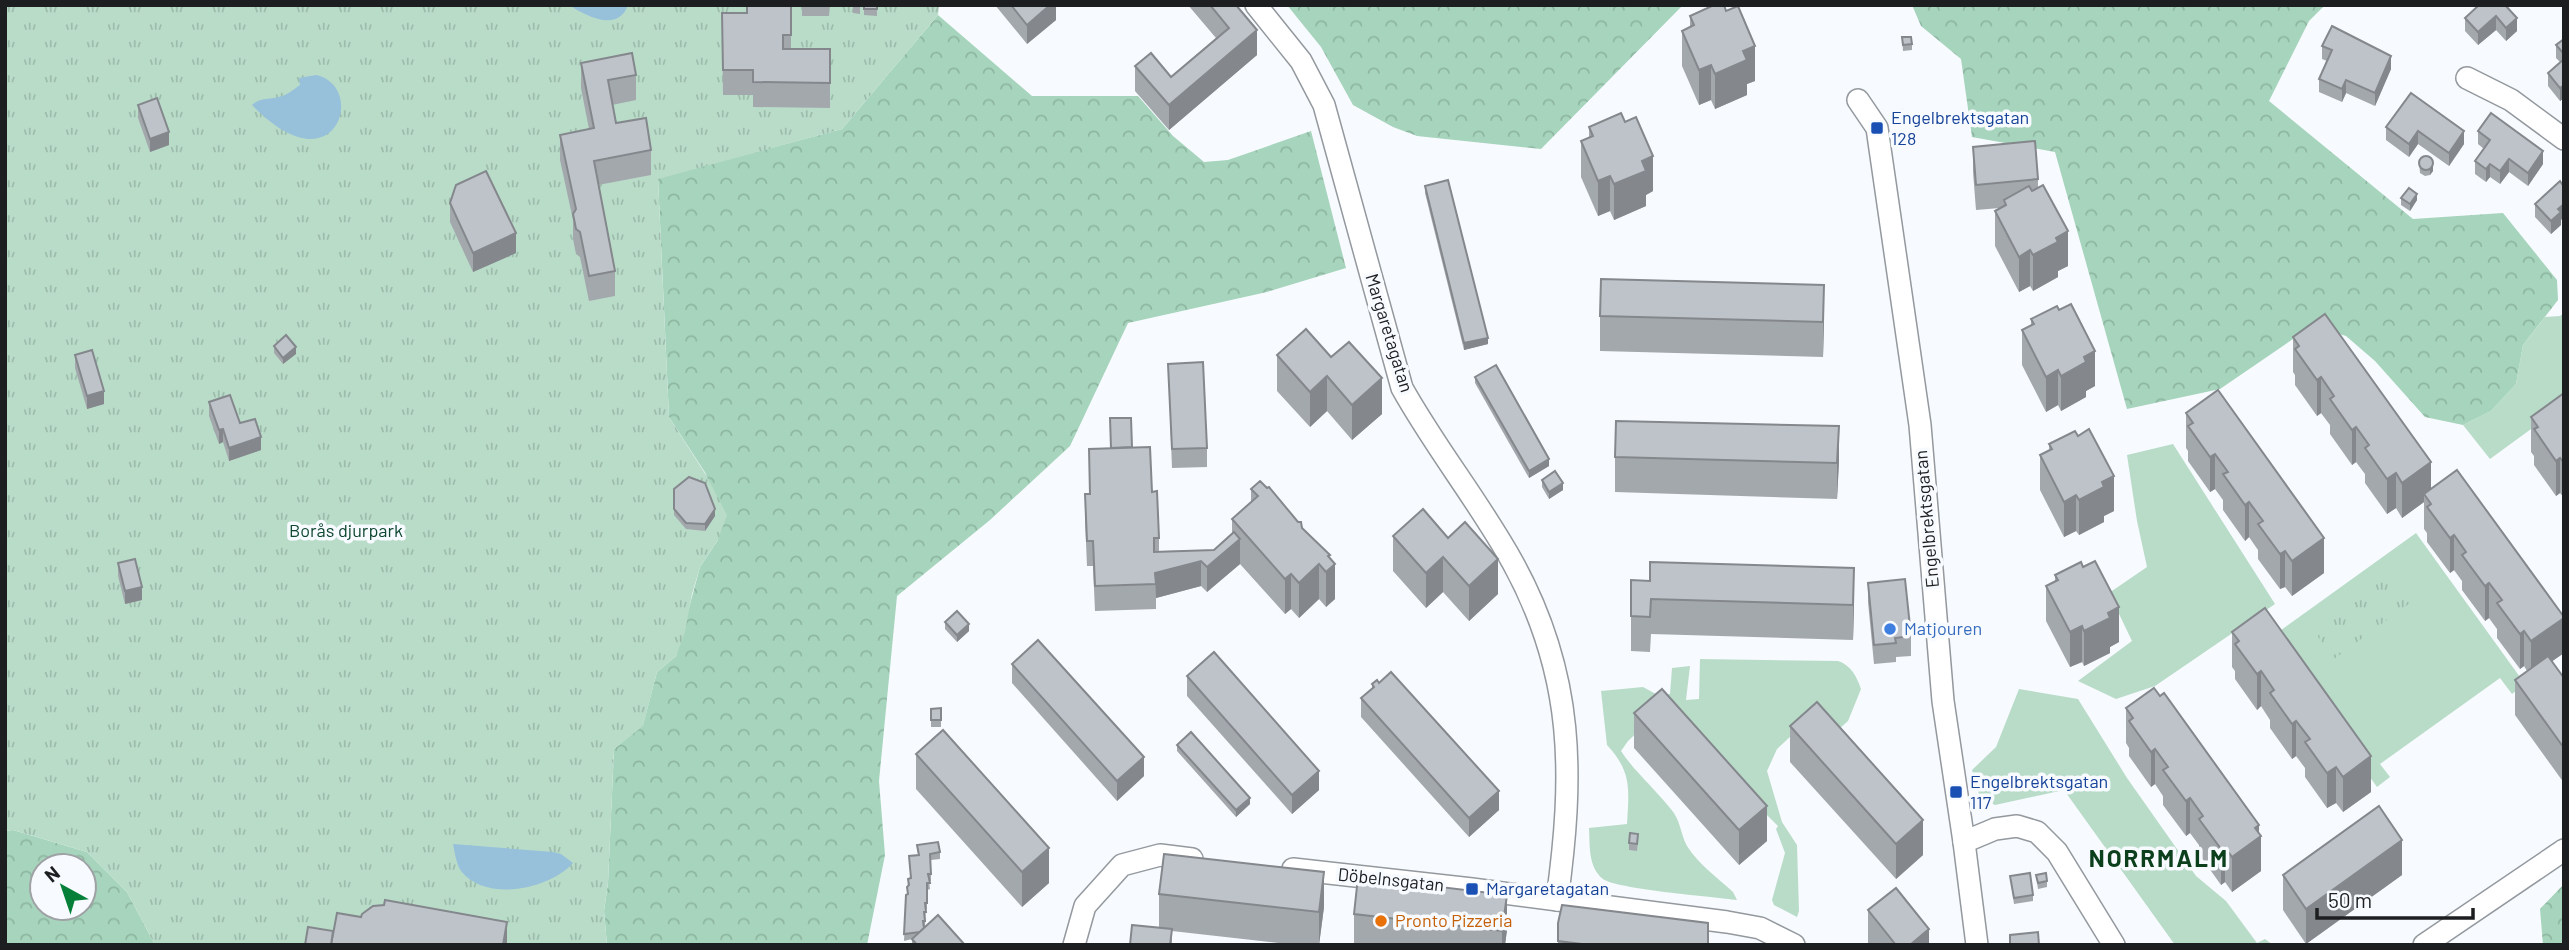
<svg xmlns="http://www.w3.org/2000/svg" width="2569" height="950" font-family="Barlow,sans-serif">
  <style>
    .grass { fill: #b9dcc9 }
    .forest { fill: url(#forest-crowns); fill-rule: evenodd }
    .park { fill: url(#park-tufts) }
    .water { fill: #97c0db }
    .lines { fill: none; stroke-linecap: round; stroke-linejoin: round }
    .street-casing { stroke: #93999e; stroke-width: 24 }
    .street { stroke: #fff; stroke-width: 21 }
    .wall { fill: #a3a8ad }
    .shaded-wall { fill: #84888d }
    .building { fill: #bdc3c9; stroke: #84888d; stroke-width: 2 }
    .transit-dot { fill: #1a4fb4; stroke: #f7fafe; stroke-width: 2.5 }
    .shop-dot { fill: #3f7fe0; stroke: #f7fafe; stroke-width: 2.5 }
    .food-dot { fill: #e8710a; stroke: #f7fafe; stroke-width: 2.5 }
    .labels { text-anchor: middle; stroke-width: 7; stroke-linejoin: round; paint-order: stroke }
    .transit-label { font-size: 18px; fill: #164399; stroke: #f7fafe; text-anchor: start }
    .street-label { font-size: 18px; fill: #1c1e20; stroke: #f7fafe }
    .park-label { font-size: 18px; fill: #0e4730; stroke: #f7fafe }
    .shop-label { font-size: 18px; fill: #366cbe; stroke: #f7fafe; text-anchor: start }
    .food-label { font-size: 18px; fill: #c56008; stroke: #f7fafe; text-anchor: start }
    .district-label { font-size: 24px; font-weight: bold; letter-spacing: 2px; fill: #0c3f1c; stroke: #f7fafe }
  </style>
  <defs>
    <pattern id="forest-crowns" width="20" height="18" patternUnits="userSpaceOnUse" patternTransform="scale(1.75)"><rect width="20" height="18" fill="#a6d4bc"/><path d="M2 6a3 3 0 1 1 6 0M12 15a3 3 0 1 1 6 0" fill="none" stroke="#8eb6a1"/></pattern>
    <pattern id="park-tufts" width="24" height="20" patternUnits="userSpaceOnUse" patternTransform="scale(1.75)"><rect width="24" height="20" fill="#b9dcc9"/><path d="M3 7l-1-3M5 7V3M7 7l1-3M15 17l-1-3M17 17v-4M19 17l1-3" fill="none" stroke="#9ebcac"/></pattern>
  </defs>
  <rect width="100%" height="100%" fill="#f7fafe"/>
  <g class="grass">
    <polygon points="2564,313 2564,405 2490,459 2463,425 2491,411 2516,384 2523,345 2545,317 2560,316"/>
    <polygon points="2173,444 2275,604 2155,686 2116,699 2078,681 2132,641 2109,593 2147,567 2137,521 2127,455"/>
    <polygon points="2416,533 2525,684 2512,694 2500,678 2380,764 2390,777 2377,787 2287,662 2277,633"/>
    <path d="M 1700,659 L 1838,661 C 1851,665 1857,677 1861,689 L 1848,721 L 1839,729 L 1791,736 L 1777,749 L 1767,771 L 1782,822 L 1797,845 L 1799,911 L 1797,917 L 1774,905 L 1772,900 L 1785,853 L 1776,829 L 1778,826 L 1661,710 L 1628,741 L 1621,751 C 1635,772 1654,788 1670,808 C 1681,820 1680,833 1687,846 C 1698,864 1718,878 1733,892 L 1737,900 C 1714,897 1616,889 1603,879 C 1588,867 1590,846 1589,828 L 1627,824 C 1629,789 1632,772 1607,745 L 1601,691 L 1643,687 L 1656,694 L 1670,694 L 1672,668 L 1690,666 L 1686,700 L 1699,699 Z"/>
    <polygon points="2019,689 2078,699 2127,778 2196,876 2226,901 2257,943 2265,939 2273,945 2175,945 2064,790 1995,805 1980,798 1972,770 1996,747"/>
  </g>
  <g class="forest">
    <polygon points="1287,5 1683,5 1541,149 1417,136 1393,127 1353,105 1321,47"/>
    <polygon points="1912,5 2325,5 2309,21 2269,101 2413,219 2503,213 2557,280 2558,300 2523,345 2516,384 2491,411 2463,425 2425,417 2375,361 2346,336 2320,328 2293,339 2220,389 2127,409 2055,152 1972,137 1961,59 1921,26"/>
    <polygon points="938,15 1032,96 1138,96 1173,136 1204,162 1228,160 1311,131 1346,268 1267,292 1128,323 1070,446 990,520 897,596 879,781 885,855 867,945 607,945 604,911 608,883 614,749 643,725 657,672 676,656 700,567 718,540 706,474 669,417 658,178 842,129"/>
    <path d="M 13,830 L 87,852 L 127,892 L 155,945 L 5,945 L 5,831 ZM 42,866 L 84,866 L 84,908 L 42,908 Z"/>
    <polygon points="2564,884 2564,945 2543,945 2540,909"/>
  </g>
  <g class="park">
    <polygon points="5,5 939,5 938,15 842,129 658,179 669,417 706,475 727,515 718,540 700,567 692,594 685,632 676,656 657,672 643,726 614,749 608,883 604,911 607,945 155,945 127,892 87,852 13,830 5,831"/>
    <polygon points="2385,568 2410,603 2334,659 2308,623"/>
  </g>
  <g class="water">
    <path d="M 569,5 L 628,5 C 618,33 586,16 569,5 Z"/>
    <path d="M 316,75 C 368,86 336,192 252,105 C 261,97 268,100 279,97 C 287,95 293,90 300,85 L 299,78 Z"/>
    <path d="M 453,844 L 553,852 L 561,854 L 573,863 C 550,889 486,903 461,871 C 456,863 455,853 453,844 Z"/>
  </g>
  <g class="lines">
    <defs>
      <g id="street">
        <path d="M 1256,5 L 1301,61 L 1324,105 L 1402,388 C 1436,449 1480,503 1513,563 C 1575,676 1574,776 1557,900"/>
        <polyline points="2467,78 2511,100 2564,139"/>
        <polyline points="1858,100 1877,128 1920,425 1943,701 1964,842 1977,945"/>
        <polyline points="1964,842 1995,829 2017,826 2037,832 2057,852 2114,945"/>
        <polyline points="1293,869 1472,889 1727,922 1760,928 1794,945"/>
        <polyline points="1074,945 1085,906 1122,865 1160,855 1192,859"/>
        <polyline points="2424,945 2564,850"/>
      </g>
    </defs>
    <use href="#street" class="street-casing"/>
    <use href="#street" class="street"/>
  </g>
  <g class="wall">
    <polygon points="791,5 791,49 830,49 830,108 753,107 753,95 723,95 722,13 747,13"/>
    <polygon points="802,5 830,5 829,16 802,16"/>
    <polygon points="853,5 860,5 860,14 853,13"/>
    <polygon points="864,5 877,5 877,16 864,15"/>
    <polygon points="995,5 1056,5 1056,20 1027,44"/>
    <polygon points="1188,5 1236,5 1257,55 1169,130 1135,91 1135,66 1171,77 1216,38"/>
    <polygon points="2479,5 2517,31 2506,41 2496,30 2478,45 2465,31 2465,18"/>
    <polygon points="1690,16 1755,81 1747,84 1747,95 1715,109 1711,100 1699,105 1682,66 1682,31 1690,27"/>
    <polygon points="1902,37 1912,44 1912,50 1903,51"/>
    <polygon points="2564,39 2564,98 2560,101 2548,86 2548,73 2560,62 2556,58 2556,45"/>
    <polygon points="2322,46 2391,69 2375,106 2346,93 2342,102 2319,92 2319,79 2327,61 2322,59"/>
    <polygon points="581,63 636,75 636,100 612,105 616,123 651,150 651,175 598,185 615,271 615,296 589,301 580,257 576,254 573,239 573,220 560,160 560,135 589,129 581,88"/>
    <polygon points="138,105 169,145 150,152 138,118"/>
    <polygon points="1902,110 1903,127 1897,127 1897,111"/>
    <polygon points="1589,127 1653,191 1646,195 1646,206 1614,220 1610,211 1598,216 1581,177 1581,141 1589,138"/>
    <polygon points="2386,127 2464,131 2464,144 2449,166 2418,144 2409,157 2386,140"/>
    <polygon points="2478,131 2543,164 2528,186 2509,172 2500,184 2490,177 2486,182 2475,174 2475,161 2484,149 2478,144"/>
    <polygon points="1973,147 2038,179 2038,188 2068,266 2058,271 2058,277 2033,291 2030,286 2019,292 1995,246 1995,211 2000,208 1976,210 1973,172"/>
    <polygon points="2419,161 2433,171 2430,175 2425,176 2420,173"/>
    <polygon points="2562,184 2561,225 2551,234 2535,217 2535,204"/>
    <polygon points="1425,186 1488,344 1464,350 1425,193"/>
    <polygon points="2401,198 2417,200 2410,211 2401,205"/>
    <polygon points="450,203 516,253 473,272 450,222"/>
    <polygon points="1600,316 1824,320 1823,357 1600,351"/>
    <polygon points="2031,319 2095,386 2086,391 2086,397 2061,411 2058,405 2046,412 2022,365 2022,330 2031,325"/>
    <polygon points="1306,329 1382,414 1352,440 1327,411 1310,427 1277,391 1277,355"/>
    <polygon points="2293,337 2431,489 2564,617 2564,653 2552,661 2564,678 2564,783 2515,715 2515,680 2527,671 2524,666 2520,669 2497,638 2497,629 2489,618 2485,621 2462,590 2462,581 2454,570 2450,573 2427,542 2427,533 2424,529 2424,502 2402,518 2396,508 2387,514 2365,483 2365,474 2356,462 2352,465 2330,434 2330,425 2321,413 2317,416 2295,385 2295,375 2293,372"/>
    <polygon points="274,346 296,354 283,364 274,353"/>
    <polygon points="75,355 104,404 87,409 75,368"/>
    <polygon points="1168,364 1207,448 1207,467 1172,468"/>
    <polygon points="1475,377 1549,466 1529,478 1475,383"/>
    <polygon points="2564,393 2564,498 2560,493 2556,496 2534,465 2534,456 2531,452 2531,417"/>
    <polygon points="209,402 240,423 261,450 229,461 223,442 219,444 209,416"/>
    <polygon points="2186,413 2324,573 2292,596 2285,587 2280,589 2258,559 2258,550 2249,537 2245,541 2223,510 2223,500 2215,489 2210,492 2188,461 2188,451 2186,448"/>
    <polygon points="2049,444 2114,511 2104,516 2104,522 2079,535 2076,531 2064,537 2040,490 2040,455 2049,450"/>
    <polygon points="1132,447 1152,492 1159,538 1159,551 1214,550 1232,533 1232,519 1251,502 1251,489 1302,528 1330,558 1335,599 1326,607 1319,599 1299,618 1291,609 1285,614 1240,564 1207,592 1201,586 1156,598 1156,609 1095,611 1093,566 1087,566 1085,519 1085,494 1089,494 1089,449"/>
    <polygon points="1615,457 1839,461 1837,499 1615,492"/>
    <polygon points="1542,480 1563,490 1549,499 1542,487"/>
    <polygon points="674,489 715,516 705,531 686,529 674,515"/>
    <polygon points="1423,509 1498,594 1469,621 1443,592 1426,608 1393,571 1393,536"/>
    <polygon points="118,563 142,600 125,604 118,576"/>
    <polygon points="2055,575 2119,642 2110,647 2110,653 2084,666 2082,662 2070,667 2046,621 2046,586 2055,581"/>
    <polygon points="1631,580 1854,604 1853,640 1651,634 1650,652 1631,651"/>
    <polygon points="1868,583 1911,636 1911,656 1896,657 1896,662 1874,664 1868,602"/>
    <polygon points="945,622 969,631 957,642 945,629"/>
    <polygon points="2232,632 2371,792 2343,812 2336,803 2327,808 2305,777 2305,768 2296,756 2292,759 2270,728 2270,720 2261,706 2257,710 2235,679 2235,671 2232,667"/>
    <polygon points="1012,664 1144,776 1117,801 1012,683"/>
    <polygon points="1187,676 1319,790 1292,814 1187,696"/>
    <polygon points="1372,684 1499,810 1469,837 1361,717 1361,698 1372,689"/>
    <polygon points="941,708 941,727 931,727 931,709"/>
    <polygon points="2126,708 2259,834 2261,871 2232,892 2225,882 2221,885 2199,854 2199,845 2190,833 2186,836 2163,805 2163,796 2155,784 2151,787 2129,756 2129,748 2126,743"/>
    <polygon points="1634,713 1767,841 1739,865 1634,748"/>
    <polygon points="1790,726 1923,855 1896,879 1790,762"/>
    <polygon points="1177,745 1250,804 1236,817 1177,751"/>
    <polygon points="916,754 1049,883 1022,907 916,789"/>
    <polygon points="1638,841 1637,851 1629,850 1629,843"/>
    <polygon points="917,845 940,852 940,859 931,860 931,881 929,881 930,889 927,890 927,909 926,909 925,926 965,945 912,945 912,939 904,941 906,895 907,895 908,879 910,878 918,855"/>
    <polygon points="2036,875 2047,881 2047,887 2038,889"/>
    <polygon points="2283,875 2402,875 2306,944 2283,910"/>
    <polygon points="2010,876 2033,895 2033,901 2014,904"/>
    <polygon points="1159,894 1324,907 1319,945 1296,945 1172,931 1172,945 1159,928"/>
    <polygon points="1868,910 1929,945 1868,945"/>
    <polygon points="1354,914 1507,930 1505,945 1354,945"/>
    <polygon points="1558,923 1709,945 1558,945"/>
  </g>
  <g class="shaded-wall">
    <polygon points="1050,5 1056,5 1056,20 1027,44 1027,25"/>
    <polygon points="2496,16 2496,30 2478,45 2478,32"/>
    <polygon points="2517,18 2517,31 2506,41 2506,28"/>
    <polygon points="1257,30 1257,55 1169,130 1169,105"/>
    <polygon points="1755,46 1755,81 1747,84 1747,95 1715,109 1715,74 1743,51"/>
    <polygon points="2391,56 2391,69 2375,106 2375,93"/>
    <polygon points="1711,65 1711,100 1699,105 1699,70"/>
    <polygon points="2346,80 2346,93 2342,102 2342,89"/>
    <polygon points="2564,85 2564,98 2560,101 2560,88"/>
    <polygon points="2418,131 2418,144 2409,157 2409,144"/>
    <polygon points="2464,131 2464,144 2449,166 2449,153"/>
    <polygon points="169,132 169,145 150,152 150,139"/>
    <polygon points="2543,151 2543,164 2528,186 2528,173"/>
    <polygon points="1653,156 1653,191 1646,195 1646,206 1614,220 1614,184 1642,161"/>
    <polygon points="2509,159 2509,172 2500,184 2500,171"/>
    <polygon points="2433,164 2433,171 2430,175 2430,169"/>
    <polygon points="2490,164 2490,177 2486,182 2486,169"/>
    <polygon points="1610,176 1610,211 1598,216 1598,181"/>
    <polygon points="2417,194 2417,200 2410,211 2410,204"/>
    <polygon points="2564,204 2564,217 2561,220 2561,225 2551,234 2551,221 2558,209"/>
    <polygon points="2068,231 2068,266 2058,271 2058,277 2033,291 2033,255 2056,238"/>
    <polygon points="516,233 516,253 473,272 473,253"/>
    <polygon points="2030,250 2030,286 2019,292 2019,257"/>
    <polygon points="1824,285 1824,320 1823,357 1823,322"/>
    <polygon points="1488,338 1488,344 1464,350 1464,343"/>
    <polygon points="296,347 296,354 283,364 283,358"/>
    <polygon points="2095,351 2095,386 2086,391 2086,397 2061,411 2061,376 2084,357"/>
    <polygon points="2058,370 2058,405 2046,412 2046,377"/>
    <polygon points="1327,376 1327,411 1310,427 1310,392"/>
    <polygon points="2321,377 2321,413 2317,416 2317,380"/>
    <polygon points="1382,378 1382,414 1352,440 1352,405"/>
    <polygon points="104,391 104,404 87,409 87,396"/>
    <polygon points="1839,426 1839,461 1837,499 1837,463"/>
    <polygon points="2356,427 2356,462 2352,465 2352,430"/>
    <polygon points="223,429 223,442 219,444 219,430"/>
    <polygon points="261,437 261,450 229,461 229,448"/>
    <polygon points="2215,454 2215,489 2210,492 2210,457"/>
    <polygon points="2560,458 2560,493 2556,496 2556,461"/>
    <polygon points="1549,459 1549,466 1529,478 1529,471"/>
    <polygon points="2431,462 2431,497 2424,494 2424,502 2402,518 2402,483"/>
    <polygon points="2396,473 2396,508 2387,514 2387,479"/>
    <polygon points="2114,476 2114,511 2104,516 2104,522 2079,535 2079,500 2102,482"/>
    <polygon points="1563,483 1563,490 1549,499 1549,492"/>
    <polygon points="2076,495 2076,531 2064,537 2064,502"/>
    <polygon points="2249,502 2249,537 2245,541 2245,505"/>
    <polygon points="715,509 715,516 705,531 705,524"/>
    <polygon points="2454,535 2454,570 2450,573 2450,538"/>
    <polygon points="2324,538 2324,573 2292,596 2292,561"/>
    <polygon points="1240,539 1240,564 1207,592 1207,567"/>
    <polygon points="2285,551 2285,587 2280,589 2280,554"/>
    <polygon points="1330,555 1330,569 1335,564 1335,599 1326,607 1326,572 1328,556"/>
    <polygon points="1443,557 1443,592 1426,608 1426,573"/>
    <polygon points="1498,559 1498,594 1469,621 1469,586"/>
    <polygon points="1201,561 1201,586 1156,598 1155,573"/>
    <polygon points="1319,564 1319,599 1299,618 1299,583"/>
    <polygon points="1854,568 1854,604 1853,640 1853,605"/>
    <polygon points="1291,574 1291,609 1285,614 1285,579"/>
    <polygon points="2489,583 2489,618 2485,621 2485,586"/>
    <polygon points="142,587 142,600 125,604 125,591"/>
    <polygon points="2119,607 2119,642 2110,647 2110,653 2084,666 2084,631 2108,613"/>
    <polygon points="2564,618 2564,653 2531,676 2531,641"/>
    <polygon points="969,624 969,631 957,642 957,635"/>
    <polygon points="2082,626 2082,662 2070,667 2070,632"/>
    <polygon points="2524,631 2524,666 2520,669 2520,634"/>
    <polygon points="2261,671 2261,706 2257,710 2257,674"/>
    <polygon points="2296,721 2296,756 2292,759 2292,724"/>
    <polygon points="2155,749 2155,784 2151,787 2151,752"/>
    <polygon points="2371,756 2371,792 2343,812 2343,777"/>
    <polygon points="1144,757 1144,776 1117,801 1117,781"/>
    <polygon points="2336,767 2336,803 2327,808 2327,773"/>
    <polygon points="1319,771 1319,790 1292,814 1292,795"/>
    <polygon points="1499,791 1499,810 1469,837 1469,818"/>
    <polygon points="1250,798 1250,804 1236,817 1236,810"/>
    <polygon points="2190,798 2190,833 2186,836 2186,801"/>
    <polygon points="1767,806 1767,841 1739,865 1739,830"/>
    <polygon points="1923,820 1923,855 1896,879 1896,844"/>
    <polygon points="2259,825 2259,837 2261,836 2261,871 2232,892 2232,857 2255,828"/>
    <polygon points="2402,840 2402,875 2306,944 2306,909"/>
    <polygon points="2225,847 2225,882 2221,885 2221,849"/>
    <polygon points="1049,848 1049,883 1022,907 1022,872"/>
    <polygon points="1324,872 1324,907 1319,945 1319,912"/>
    <polygon points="1507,895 1507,930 1505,945 1502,945 1502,931"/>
    <polygon points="507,922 507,945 503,945"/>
    <polygon points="1929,929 1929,945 1910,945"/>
  </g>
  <g class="building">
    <polygon points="747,5 791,5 791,35 783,35 783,49 830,49 830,83 753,82 753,70 723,70 722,13 747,13"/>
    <rect x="864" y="5" width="13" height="4"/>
    <polygon points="1011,5 1050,5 1027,25"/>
    <polygon points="1210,5 1236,5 1257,30 1169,105 1135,66 1151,53 1171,77 1229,28"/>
    <polygon points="1714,5 1724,5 1726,11 1738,6 1755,46 1743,51 1747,60 1715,74 1711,65 1699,70 1682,31 1694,25 1690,16"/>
    <polygon points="2479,5 2505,5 2517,18 2506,28 2496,16 2478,32 2465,18"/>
    <polygon points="2332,26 2391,56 2375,93 2346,80 2342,89 2319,79 2332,50 2322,46"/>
    <polygon points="1902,37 1911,37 1912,44 1903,45"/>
    <polygon points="2564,39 2564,54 2556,45"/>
    <polygon points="632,53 636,75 608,80 616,123 646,118 651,150 594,161 615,271 589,276 580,232 576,229 573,214 576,209 560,135 594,128 581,63"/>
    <polygon points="2564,59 2564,85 2560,88 2548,73"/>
    <polygon points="2411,93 2464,131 2449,153 2418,131 2409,144 2386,127"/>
    <polygon points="157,98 169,132 150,139 138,105"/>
    <polygon points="1902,110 1903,120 1897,120 1897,111"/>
    <polygon points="1621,113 1625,122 1636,117 1653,156 1642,161 1646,171 1614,184 1610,176 1598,181 1581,141 1593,136 1589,127"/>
    <polygon points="2491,113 2543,151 2528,173 2509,159 2500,171 2490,164 2486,169 2475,161 2490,140 2478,131"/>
    <polygon points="2035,141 2038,179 1976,185 1973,147"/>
    <circle cx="2426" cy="163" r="7"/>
    <polygon points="486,171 516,233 473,253 450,203 456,185"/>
    <polygon points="1448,180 1488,338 1464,343 1425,186"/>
    <polygon points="2560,181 2562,184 2564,183 2564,204 2558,209 2561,212 2551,221 2535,204"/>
    <polygon points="2043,185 2068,231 2056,238 2058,242 2033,255 2030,250 2019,257 1995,211 2006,205 2004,200 2029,186 2032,191"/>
    <polygon points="2409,188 2417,194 2410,204 2401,198"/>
    <polygon points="1601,279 1824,285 1823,322 1600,316"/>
    <polygon points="2071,304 2095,351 2084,357 2086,362 2061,376 2058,370 2046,377 2022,330 2034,324 2031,319 2057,306 2059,310"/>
    <polygon points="2325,314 2431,462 2402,483 2396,473 2387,479 2365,448 2369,445 2356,427 2352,430 2330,399 2334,396 2321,377 2317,380 2295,349 2299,346 2293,337"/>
    <polygon points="1306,329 1331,357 1349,342 1382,378 1352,405 1327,376 1310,392 1277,355"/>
    <polygon points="286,335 296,347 283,358 274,346"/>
    <polygon points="92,350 104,391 87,396 75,355"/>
    <polygon points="1203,362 1207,448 1172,449 1168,364"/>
    <polygon points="1496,365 1549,459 1529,471 1475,377"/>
    <polygon points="2218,390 2324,538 2292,561 2285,551 2280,554 2258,524 2263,521 2249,502 2245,505 2223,474 2228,472 2215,454 2210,457 2188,426 2193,423 2186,413"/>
    <polygon points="2564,393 2564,463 2560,458 2556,461 2534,429 2538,427 2531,417"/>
    <polygon points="230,395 240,423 255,419 261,437 229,448 223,429 219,430 209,402"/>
    <polygon points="1110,418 1131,418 1132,447 1111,448"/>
    <polygon points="1616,421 1839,426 1837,463 1615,457"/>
    <polygon points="2089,429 2114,476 2102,482 2104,487 2079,500 2076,495 2064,502 2040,455 2052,449 2049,444 2075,431 2078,436"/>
    <polygon points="1150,447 1152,492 1157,491 1159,538 1154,538 1154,552 1214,550 1234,532 1240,539 1207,567 1201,561 1155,573 1156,584 1095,586 1093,541 1087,541 1085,494 1090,494 1089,449"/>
    <polygon points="2457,470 2564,617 2564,618 2531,641 2524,631 2520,634 2497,603 2502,600 2489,583 2485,586 2462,555 2466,552 2454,535 2450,538 2427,507 2431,504 2424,494"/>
    <polygon points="1555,471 1563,483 1549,492 1542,480"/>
    <polygon points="689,477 705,483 715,509 705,524 686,523 674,509 674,489"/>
    <polygon points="1260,481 1267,488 1269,487 1298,522 1301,522 1302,528 1330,555 1328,556 1335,564 1326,572 1319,564 1299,583 1291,574 1285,579 1232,519 1258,496 1251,489"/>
    <polygon points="1423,509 1448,538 1465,522 1498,559 1469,586 1443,557 1426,573 1393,536"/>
    <polygon points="135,559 142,587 125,591 118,563"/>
    <polygon points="2095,561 2119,607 2108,613 2110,618 2084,631 2082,626 2070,632 2046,586 2058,580 2055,575 2081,562 2083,567"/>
    <polygon points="1650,562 1854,568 1853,605 1651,599 1650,617 1631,616 1631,580 1650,581"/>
    <polygon points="1905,579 1911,636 1895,638 1896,643 1874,645 1868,583"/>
    <polygon points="2265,608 2371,756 2343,777 2336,767 2327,773 2305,742 2310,739 2296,721 2292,724 2270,693 2274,690 2261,671 2257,674 2235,644 2239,641 2232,632"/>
    <polygon points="957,611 969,624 957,635 945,622"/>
    <polygon points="1038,640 1144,757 1117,781 1012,664"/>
    <polygon points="1214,652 1319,771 1292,795 1187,676"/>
    <polygon points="2548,656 2564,678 2564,748 2515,680"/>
    <polygon points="1391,672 1499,791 1469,818 1361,698 1374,687 1372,684 1377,680 1379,683"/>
    <polygon points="2154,688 2160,696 2164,693 2259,825 2255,828 2261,836 2232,857 2225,847 2221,849 2199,819 2203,816 2190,798 2186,801 2163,770 2168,767 2155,749 2151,752 2129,721 2133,718 2126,708"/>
    <polygon points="1662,689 1767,806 1739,830 1634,713"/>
    <polygon points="1817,702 1923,820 1896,844 1790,726"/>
    <polygon points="941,708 941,720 931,720 931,709"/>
    <polygon points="943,730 1049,848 1022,872 916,754"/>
    <polygon points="1191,732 1250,798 1236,810 1177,745"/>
    <polygon points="2379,806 2402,840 2306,909 2283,875"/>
    <polygon points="1630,833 1638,834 1637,844 1629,843"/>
    <polygon points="938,842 940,852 930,854 931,874 928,874 930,883 927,883 927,903 925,903 926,912 924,912 925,921 923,921 924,928 920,932 904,934 906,895 908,894 907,887 909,885 908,879 911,878 909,856 919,855 917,845"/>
    <polygon points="1164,854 1324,872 1319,912 1159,894"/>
    <polygon points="2030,873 2033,895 2014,898 2010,876"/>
    <polygon points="2046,873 2047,881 2038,883 2036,875"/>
    <polygon points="1358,877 1507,895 1502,931 1354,914"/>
    <polygon points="1896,888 1929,929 1910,945 1896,945 1868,910"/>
    <polygon points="385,900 507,922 503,945 331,945 337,913 361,917 362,914 373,906 384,905"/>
    <polygon points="1562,905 1708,923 1708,945 1590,945 1558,941 1558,923"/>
    <polygon points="938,915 965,945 917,945 912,939"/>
    <polygon points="1132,925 1172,929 1170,945 1130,945"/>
    <polygon points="308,927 333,931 331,945 305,945"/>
    <polygon points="2038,932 2039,945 2010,945 2010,935"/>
  </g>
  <g class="transit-dot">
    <rect x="1870" y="121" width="14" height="14" rx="3.5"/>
    <rect x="1949" y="785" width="14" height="14" rx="3.5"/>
    <rect x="1465" y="882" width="14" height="14" rx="3.5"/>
  </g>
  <circle class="shop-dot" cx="1890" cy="629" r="7"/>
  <circle class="food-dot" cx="1381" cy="921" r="7"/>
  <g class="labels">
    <g class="transit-label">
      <text x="1891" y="124">Engelbrektsgatan<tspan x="1891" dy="21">128</tspan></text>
      <text x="1970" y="788">Engelbrektsgatan<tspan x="1970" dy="21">117</tspan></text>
      <text x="1486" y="895">Margaretagatan</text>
    </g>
    <g class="street-label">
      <text transform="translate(1389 333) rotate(73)" y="6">Margaretagatan</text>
      <text transform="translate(1927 519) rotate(-95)" y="6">Engelbrektsgatan</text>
      <text transform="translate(1391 880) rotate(6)" y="6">Döbelnsgatan</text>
    </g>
    <g class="park-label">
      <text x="346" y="537">Borås djurpark</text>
    </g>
    <g class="shop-label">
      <text x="1904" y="635">Matjouren</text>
    </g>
    <g class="food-label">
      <text x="1395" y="927">Pronto Pizzeria</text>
    </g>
    <g class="district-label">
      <text x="2159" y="867">NORRMALM</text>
    </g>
  </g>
  <rect width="2569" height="950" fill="none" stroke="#1c1e20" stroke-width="14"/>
  <g transform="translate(63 887) rotate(320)"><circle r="33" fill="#f7fafe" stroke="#9fa2a5" stroke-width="2"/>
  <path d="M0-5L12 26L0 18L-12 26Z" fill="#068038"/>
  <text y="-10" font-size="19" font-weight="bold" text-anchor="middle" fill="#1c1e20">N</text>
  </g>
  <path d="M2317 908v10h156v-10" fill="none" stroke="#1c1e20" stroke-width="3.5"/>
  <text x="2328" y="908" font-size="21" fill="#1c1e20" stroke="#f7fafe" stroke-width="5" paint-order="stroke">50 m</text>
</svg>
